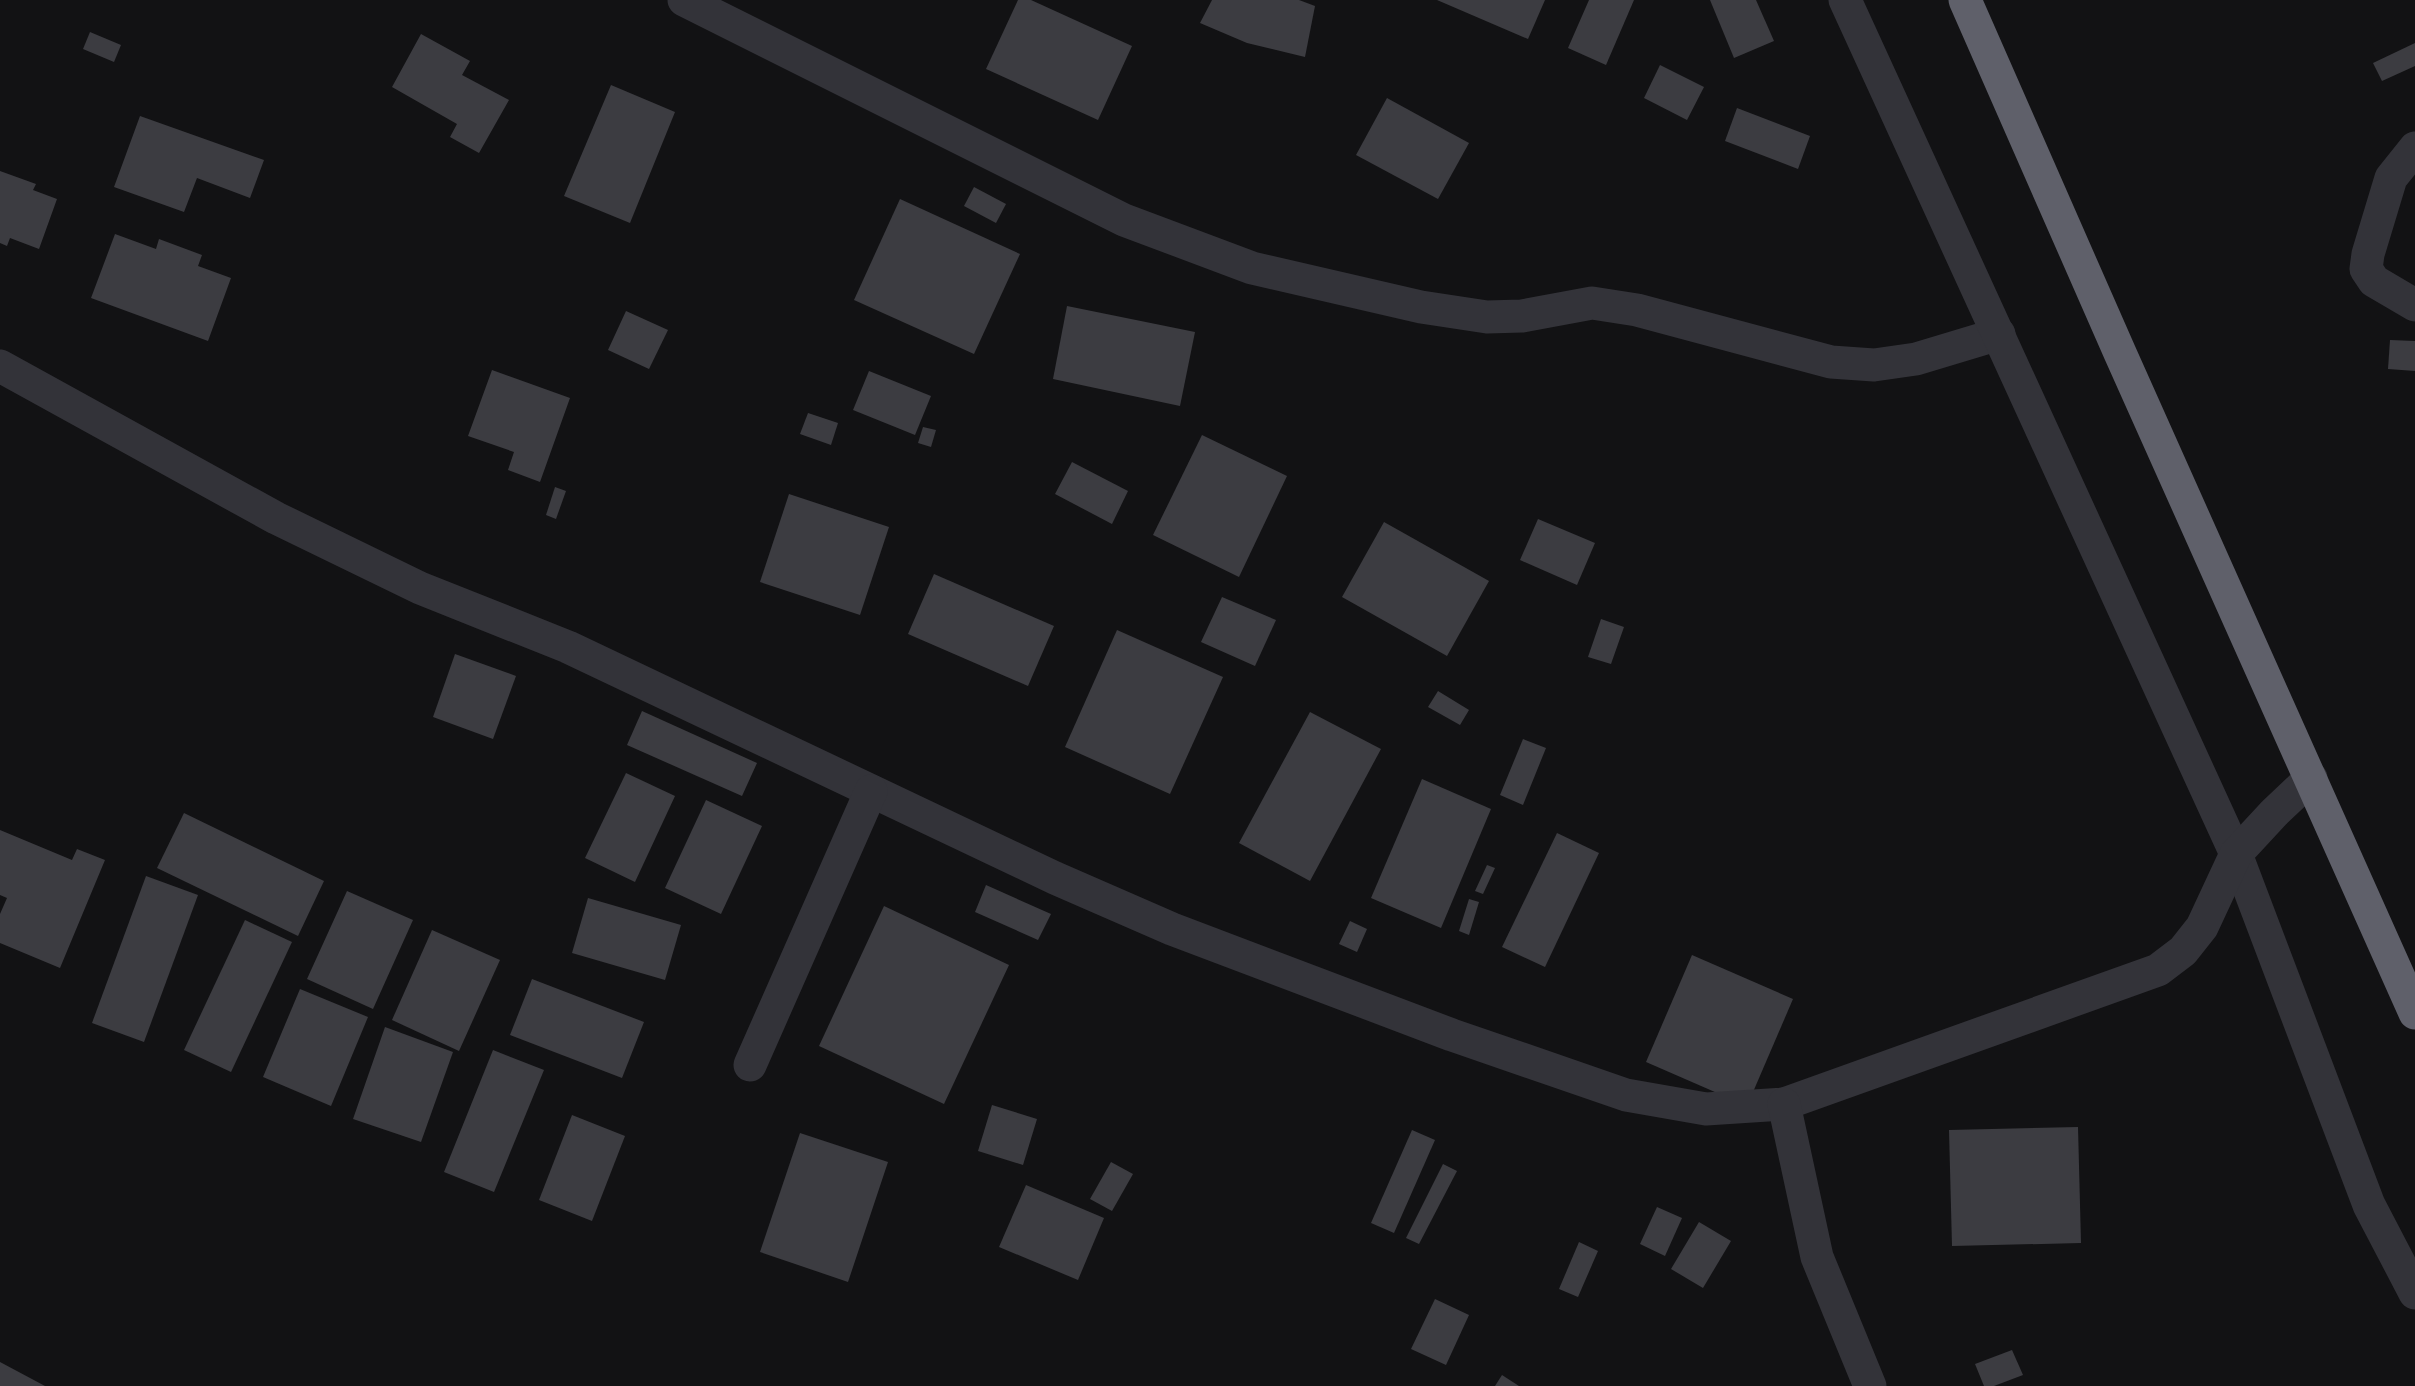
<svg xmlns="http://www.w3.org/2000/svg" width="2415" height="1386" font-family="Figtree,sans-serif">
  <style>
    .building { fill: #3c3c41 }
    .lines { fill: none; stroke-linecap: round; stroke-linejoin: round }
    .street { stroke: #333339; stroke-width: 33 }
    .highway { stroke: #5f606a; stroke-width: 33 }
  </style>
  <rect width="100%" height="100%" fill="#121214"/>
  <g class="building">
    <polygon points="1018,0 1031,0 1132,46 1098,120 986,69"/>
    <polygon points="1212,0 1299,0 1315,6 1305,57 1247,43 1200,23"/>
    <polygon points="1437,0 1545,0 1528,39"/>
    <polygon points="1589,0 1634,0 1606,65 1568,48"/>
    <polygon points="1710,0 1756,0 1774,41 1734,58"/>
    <polygon points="90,32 121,45 114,62 83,49"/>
    <polygon points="421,34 470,61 462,75 509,100 479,153 450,137 457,124 392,87"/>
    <polygon points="2415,43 2415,66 2382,81 2373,63"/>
    <polygon points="1660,65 1704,87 1687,120 1644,98"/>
    <polygon points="611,85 675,112 630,223 564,196"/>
    <polygon points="1387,98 1469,143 1438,199 1356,155"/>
    <polygon points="1737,108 1810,136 1798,169 1725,141"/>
    <polygon points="140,116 264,160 250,198 197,178 184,212 114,187"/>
    <polygon points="0,171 36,184 33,190 57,199 39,249 10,238 7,246 0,243"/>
    <polygon points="974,187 1006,204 996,223 964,206"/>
    <polygon points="900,199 1020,254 974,354 854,300"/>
    <polygon points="115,234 156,249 159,239 202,255 198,266 231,278 208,341 91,298"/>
    <polygon points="1067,306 1195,332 1180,406 1053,379"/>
    <polygon points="626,311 668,330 649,369 608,350"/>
    <polygon points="2390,340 2415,341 2415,371 2388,369"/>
    <polygon points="492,370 570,398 540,482 508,470 514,452 468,436"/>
    <polygon points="869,371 931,396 915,435 853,410"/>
    <polygon points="808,413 838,423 831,445 800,434"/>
    <polygon points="923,427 936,430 931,447 918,443"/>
    <polygon points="1202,435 1287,476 1239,577 1153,535"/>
    <polygon points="1072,462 1128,491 1112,524 1055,494"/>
    <polygon points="555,487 566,491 556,519 546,515"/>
    <polygon points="789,494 889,527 860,615 760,582"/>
    <polygon points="1538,519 1595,543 1577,585 1520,560"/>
    <polygon points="1384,522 1489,581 1447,656 1342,597"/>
    <polygon points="934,574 1054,626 1028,686 908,634"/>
    <polygon points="1222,597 1276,620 1255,666 1201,642"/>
    <polygon points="1601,619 1624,627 1611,664 1588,657"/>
    <polygon points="1117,630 1223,677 1170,794 1065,747"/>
    <polygon points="455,654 516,676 493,739 433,717"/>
    <polygon points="1438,691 1469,710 1460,725 1428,707"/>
    <polygon points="642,711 757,763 742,796 627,745"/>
    <polygon points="1310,712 1381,749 1310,881 1239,843"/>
    <polygon points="1523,739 1546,748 1523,805 1500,795"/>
    <polygon points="626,773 675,796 635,882 585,858"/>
    <polygon points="1422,779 1491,809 1441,928 1371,898"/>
    <polygon points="706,800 762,826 721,914 665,888"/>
    <polygon points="184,813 324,881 298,936 157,868"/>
    <polygon points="0,830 72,860 77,849 105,860 60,968 0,943 0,914 7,898 0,895"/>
    <polygon points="1557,833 1599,853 1545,967 1502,947"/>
    <polygon points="1487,865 1495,868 1483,894 1475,891"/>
    <polygon points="146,876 198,895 144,1042 92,1023"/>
    <polygon points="986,885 1051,914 1038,940 975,912"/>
    <polygon points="347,891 413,920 373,1009 307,979"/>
    <polygon points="588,898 681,925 665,980 572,953"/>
    <polygon points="1469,899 1479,902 1469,935 1459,931"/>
    <polygon points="884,906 1009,965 944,1104 819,1046"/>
    <polygon points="245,920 292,942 231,1072 184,1050"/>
    <polygon points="1350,921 1367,929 1357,952 1339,944"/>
    <polygon points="432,930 500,960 459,1051 392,1020"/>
    <polygon points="1692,955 1793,999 1747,1106 1646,1062"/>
    <polygon points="532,979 644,1022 622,1078 510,1035"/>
    <polygon points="300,989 368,1017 331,1106 263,1077"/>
    <polygon points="385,1027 453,1052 421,1142 353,1119"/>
    <polygon points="493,1050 544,1070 494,1192 444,1172"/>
    <polygon points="992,1105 1037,1119 1023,1165 978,1151"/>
    <polygon points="572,1115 625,1136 592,1221 539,1200"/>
    <polygon points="2078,1127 2081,1243 1952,1246 1949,1130"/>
    <polygon points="1412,1130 1435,1140 1394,1233 1371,1223"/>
    <polygon points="800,1133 888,1162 848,1282 760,1252"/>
    <polygon points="1111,1162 1133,1174 1112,1211 1090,1199"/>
    <polygon points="1443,1164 1457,1171 1419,1244 1406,1238"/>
    <polygon points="1026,1185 1104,1218 1078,1280 999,1247"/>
    <polygon points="1657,1207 1682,1218 1665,1256 1640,1244"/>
    <polygon points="1699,1222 1731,1241 1703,1288 1671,1269"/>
    <polygon points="1579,1242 1598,1251 1578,1297 1559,1289"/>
    <polygon points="1435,1299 1469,1315 1446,1365 1411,1349"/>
    <polygon points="2012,1350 2023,1375 1994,1386 1984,1386 1975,1364"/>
    <polygon points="0,1362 45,1386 0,1386"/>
    <polygon points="1502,1375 1519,1386 1495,1386"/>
  </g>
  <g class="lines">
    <g class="street">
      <polyline points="684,0 1124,220 1252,268 1421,307 1487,317 1522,316 1592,303 1637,310 1831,362 1874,365 1916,359 1999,334"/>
      <polyline points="1845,0 2236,854 2369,1205 2415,1293"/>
      <polyline points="2415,148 2391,178 2368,254 2366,269 2374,281 2415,305"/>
      <polyline points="0,366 276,518 420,588 568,647 1055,878 1172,929 1452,1035 1626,1095 1706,1109 1784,1104 2158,970 2183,951 2202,927 2236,854 2274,813 2311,778"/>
      <polyline points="750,1065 871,791"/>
      <polyline points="1784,1104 1817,1257 1870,1386"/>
    </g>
    <polyline class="highway" points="1965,0 2120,353 2415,1013"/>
  </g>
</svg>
